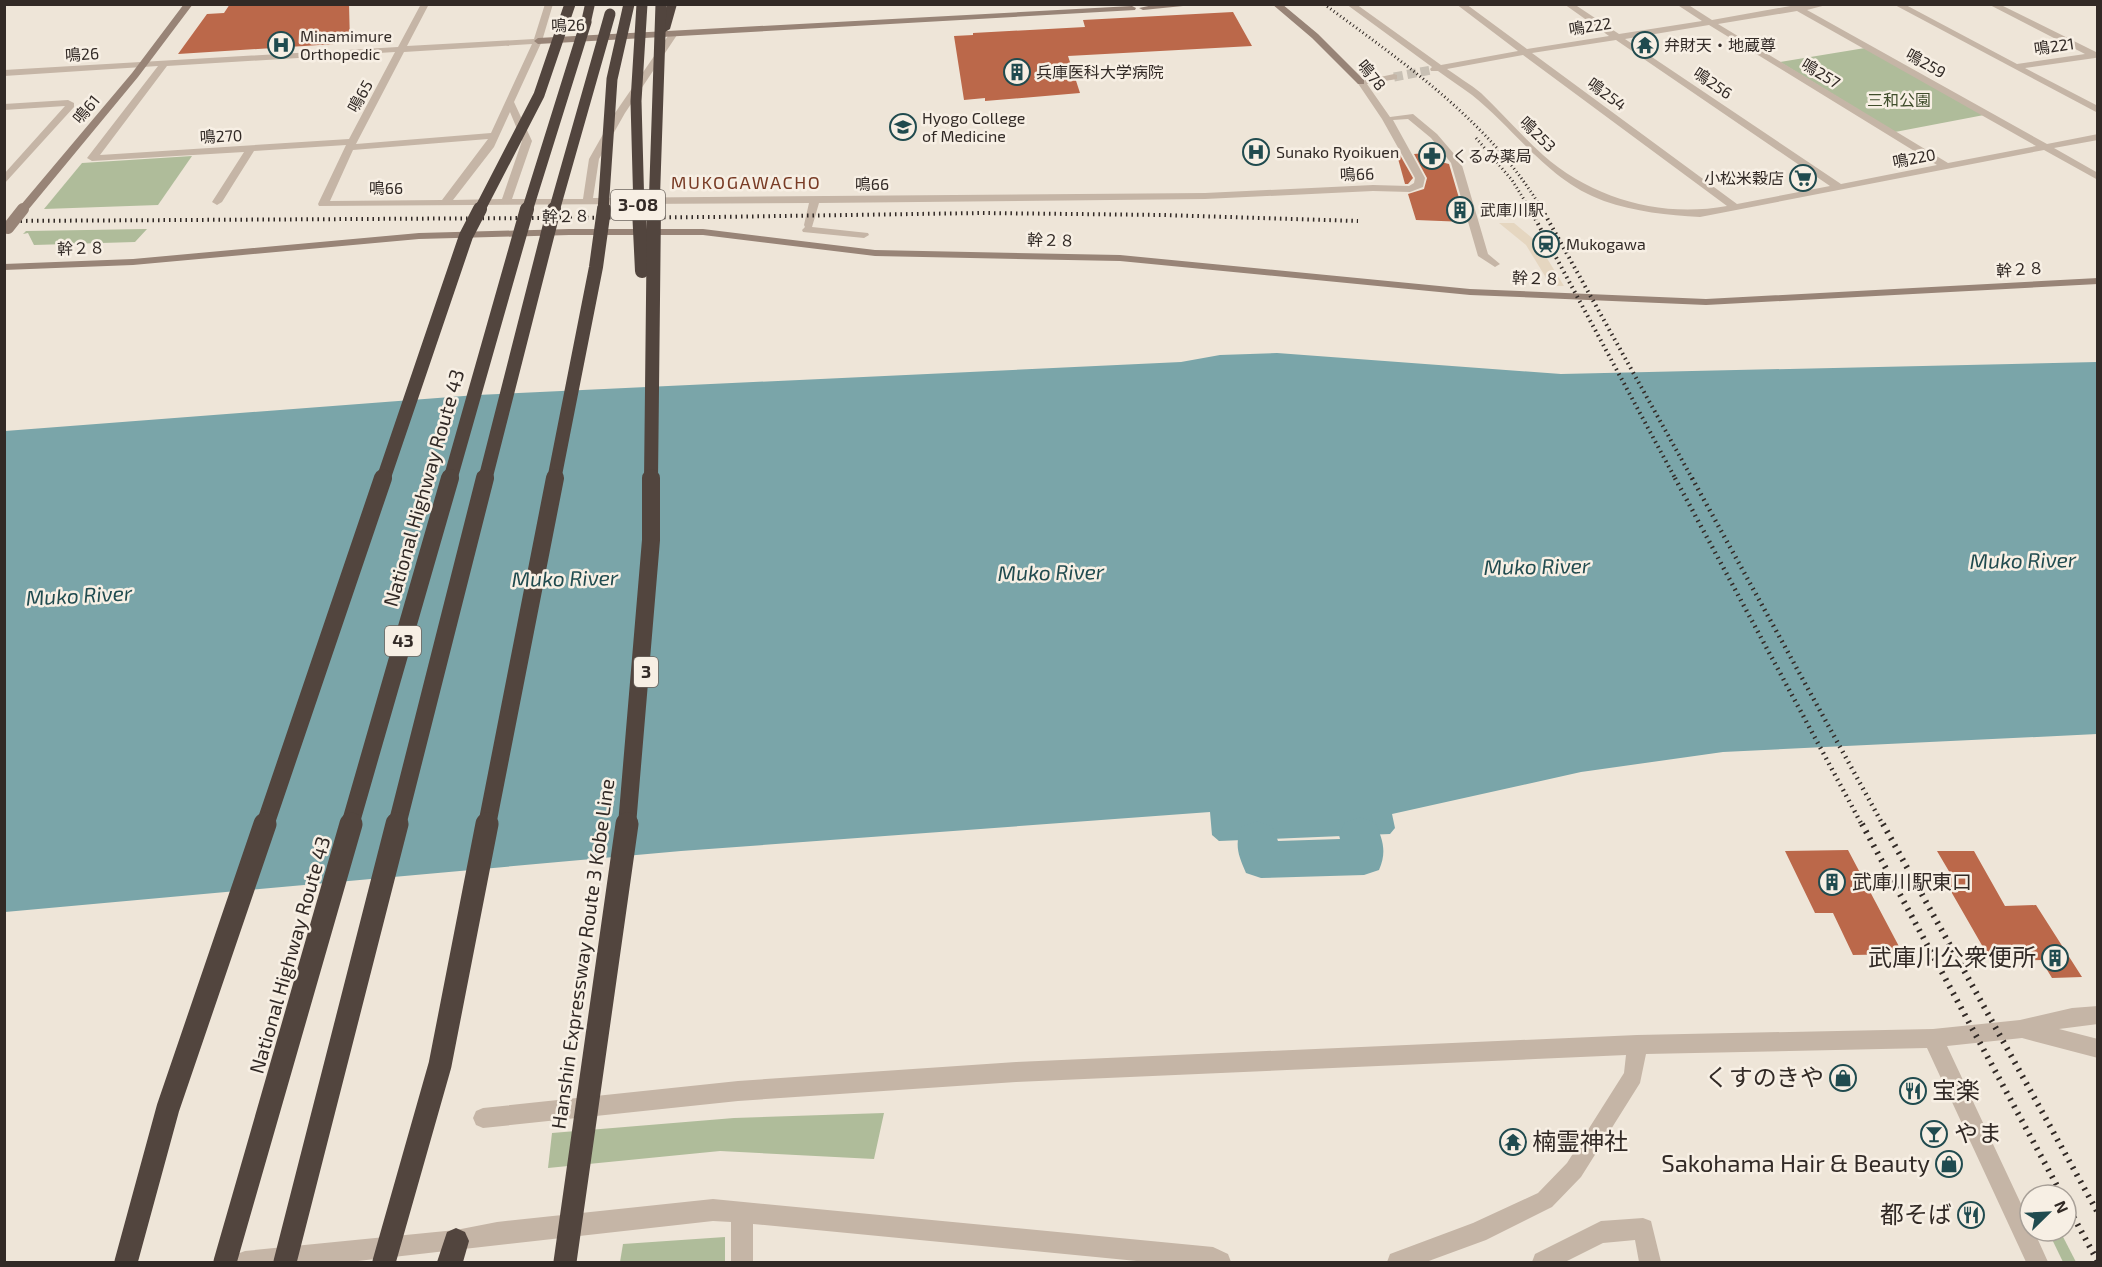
<svg xmlns="http://www.w3.org/2000/svg" width="2102" height="1267" font-family="'Exo 2','Noto Sans JP',sans-serif">
  <style>
    .green { fill: #afbc9a }
    .plaza { fill: #e5d6c0 }
    .water { fill: #7aa5a9 }
    .lines { fill: none; stroke-linecap: round; stroke-linejoin: round }
    .canal { fill: #7aa5a9; fill-rule: evenodd }
    .building { fill: #bb684a }
    .street-tunnel { stroke: #c8c0b4; stroke-width: 9; stroke-dasharray: 9 4.5; stroke-linecap: butt }
    .street { fill: #c5b5a6; fill-rule: evenodd }
    .secondary { fill: #988477; fill-rule: evenodd }
    .highway { fill: #52453e; fill-rule: evenodd }
    .rail-far3 { stroke: #322a26; stroke-width: 3; stroke-dasharray: 1 3; stroke-linecap: butt }
    .rail-far2 { stroke: #322a26; stroke-width: 4; stroke-dasharray: 1.5 4; stroke-linecap: butt }
    .rail-far1 { stroke: #322a26; stroke-width: 4.5; stroke-dasharray: 1.5 4.5; stroke-linecap: butt }
    .rail { stroke: #322a26; stroke-width: 6; stroke-dasharray: 2 6; stroke-linecap: butt }
    .secondary-bridge-far1 { stroke: #988477; stroke-width: 9 }
    .secondary-bridge { stroke: #988477; stroke-width: 12 }
    .highway-bridge-far3 { stroke: #52453e; stroke-width: 11 }
    .highway-bridge-far2 { stroke: #52453e; stroke-width: 14 }
    .highway-bridge-far1 { stroke: #52453e; stroke-width: 18 }
    .highway-bridge { stroke: #52453e; stroke-width: 23 }
    .labels { text-anchor: middle; stroke-width: 5; stroke-linejoin: round; paint-order: stroke }
    .far-street-label { font-size: 16px; fill: #322a26; stroke: #f7efe4 }
    .far-poi-label { font-size: 16px; fill: #322a26; stroke: #f7efe4; text-anchor: start }
    .far-park-label { font-size: 16px; fill: #404e2c; stroke: #f7efe4 }
    .far-neighbourhood-label { font-size: 18px; letter-spacing: 1.5px; fill: #793c26; stroke: #f7efe4 }
    .shield { fill: #f7efe4; stroke: #6d655f; stroke-width: 1.5 }
    .shield-label { font-size: 18px; font-weight: bold; fill: #322a26 }
    .street-label { font-size: 20px; fill: #322a26; stroke: #f7efe4 }
    .poi-label { font-size: 20px; fill: #322a26; stroke: #f7efe4; text-anchor: start }
    .water-label { font-size: 21px; font-style: italic; fill: #204b4f; stroke: #f7efe4 }
    .near-poi-label { font-size: 24px; fill: #322a26; stroke: #f7efe4; text-anchor: end }
  </style>
  <rect width="100%" height="100%" fill="#eee5d8"/>
  <g class="green">
    <polygon points="1865,48 1984,115 1895,132 1780,62"/>
    <polygon points="192,156 158,205 44,209 82,163"/>
    <polygon points="147,229 135,242 34,245 28,233 23,234 26,231"/>
    <polygon points="884,1113 874,1159 720,1151 548,1168 552,1133 734,1118"/>
    <polygon points="2048,1231 2060,1231 2076,1262 2063,1262"/>
    <polygon points="725,1237 725,1262 620,1262 623,1244"/>
  </g>
  <polygon class="plaza" points="1499,223 1514,223 1537,242 1564,286 1551,286 1526,245"/>
  <polygon class="water" points="1277,353 1561,374 2097,362 2097,734 1723,752 1581,772 1392,814 1395,828 1390,834 1219,841 1212,835 1210,812 681,851 5,912 5,431 477,395 1181,362 1220,355"/>
  <g class="lines">
    <path class="canal" d="M 1360,817 L 1375,822 C 1383,840 1387,852 1379,870 L 1364,875 L 1261,878 L 1246,873 C 1238,855 1234,844 1242,826 L 1257,821 L 1272,826 L 1278,841 L 1340,839 L 1339,835 L 1345,822 Z"/>
  </g>
  <g class="building">
    <polygon points="230,4 349,4 350,43 178,54 207,14 224,13"/>
    <polygon points="1233,12 1252,46 1068,56 1080,93 985,101 985,98 964,100 954,36 973,35 973,33 1085,27 1083,20"/>
    <polygon points="1438,152 1441,162 1449,164 1466,222 1416,220 1408,194 1424,189 1427,178 1414,154"/>
    <polygon points="1397,155 1400,155 1413,178 1408,184 1405,184"/>
    <polygon points="1848,850 1885,920 1903,954 1853,955 1833,913 1815,913 1785,851"/>
    <polygon points="1937,851 1974,851 2005,906 2036,905 2082,977 2052,978 2041,960 1991,961 1941,874 1950,873"/>
  </g>
  <g class="lines">
    <polyline class="street-tunnel" points="1394,77 1431,70"/>
    <g class="street">
      <path d="M 421,4 L 429,4 L 407,46 L 534,39 L 545,4 L 553,4 L 542,41 L 514,102 L 532,141 L 512,199 L 583,199 L 589,159 L 615,113 L 670,33 L 673,32 L 677,35 L 625,113 L 599,159 L 593,198 L 1205,193 L 1373,185 L 1409,186 L 1414,183 L 1415,178 L 1382,119 L 1357,82 L 1394,74 L 1397,75 L 1397,79 L 1367,84 L 1390,117 L 1413,114 L 1437,134 L 1461,162 L 1488,254 L 1500,264 L 1495,267 L 1478,256 L 1451,163 L 1431,138 L 1408,119 L 1393,120 L 1425,178 L 1423,187 L 1410,192 L 1373,191 L 1205,199 L 819,203 L 812,227 L 868,233 L 869,235 L 864,238 L 803,232 L 802,230 L 805,227 L 804,225 L 809,203 L 319,206 L 318,204 L 346,145 L 254,151 L 222,202 L 217,205 L 212,202 L 244,152 L 92,161 L 87,158 L 158,66 L 4,76 L 4,70 L 398,47 ZM 532,44 L 491,133 L 356,144 L 404,52 ZM 395,52 L 349,139 L 100,155 L 167,66 ZM 510,112 L 522,141 L 502,199 L 453,200 L 494,147 ZM 488,139 L 442,200 L 330,201 L 353,150 Z"/>
      <path d="M 1346,4 L 1356,4 L 1441,65 L 1518,51 L 1456,4 L 1466,4 L 1527,49 L 1609,36 L 1564,4 L 1574,4 L 1619,34 L 1702,21 L 1676,4 L 1687,4 L 1712,20 L 1796,5 L 1830,4 L 1807,10 L 2047,144 L 2098,134 L 2098,140 L 2054,148 L 2098,173 L 2098,180 L 2044,150 L 1700,217 C 1668,215 1635,212 1604,201 C 1548,181 1517,131 1472,95 C 1461,87 1449,79 1438,71 L 1431,71 L 1430,69 L 1432,67 ZM 1797,11 L 2036,146 L 1948,163 L 1718,24 ZM 1709,25 L 1937,165 L 1841,184 L 1625,39 ZM 1616,40 L 1830,186 L 1737,204 L 1532,53 ZM 1523,55 L 1727,206 C 1661,218 1593,199 1543,155 C 1521,135 1502,113 1481,93 C 1470,84 1458,77 1447,69 Z"/>
      <polygon points="1893,4 1904,4 2017,64 2085,54 1988,4 1999,4 2098,53 2098,57 2095,58 2025,68 2098,106 2098,113"/>
      <polygon points="68,100 74,103 74,107 4,184 4,174 65,106 4,110 4,104"/>
      <polygon points="2098,1006 2098,1024 2059,1029 2098,1039 2098,1058 2022,1038 1947,1046 2030,1223 2030,1231 2034,1231 2048,1262 2026,1262 1927,1048 1646,1054 1640,1083 1581,1177 1552,1207 1486,1240 1426,1262 1387,1262 1390,1254 1473,1223 1538,1193 1567,1163 1624,1073 1626,1055 1016,1082 738,1101 483,1128 476,1125 473,1118 476,1111 483,1108 738,1081 1016,1062 1637,1035 1933,1029 2020,1020 2072,1008"/>
      <polygon points="713,1199 1213,1247 1228,1254 1231,1262 1147,1262 753,1224 753,1262 731,1262 731,1222 713,1221 349,1262 234,1262 237,1254 245,1251 456,1230 497,1222"/>
      <polygon points="1643,1218 1651,1221 1661,1262 1639,1262 1635,1240 1603,1243 1565,1262 1532,1262 1535,1254 1601,1221"/>
    </g>
    <g class="secondary">
      <polygon points="184,4 193,4 138,77 28,210 20,210 20,206 132,73"/>
      <polygon points="1158,4 1203,4 1143,10 1139,8"/>
      <polygon points="1272,4 1282,4 1318,34 1364,80 1364,84 1358,84 1312,38"/>
      <polygon points="1132,6 1136,8 1135,10 538,44 534,41 538,38"/>
      <polygon points="569,229 703,229 875,250 1120,255 1470,289 1706,299 2098,278 2098,284 1706,305 1470,295 1120,261 875,256 703,235 569,235 419,239 133,265 4,270 4,264 133,259 419,233"/>
    </g>
    <g class="highway">
      <polygon points="585,4 595,4 591,22 586,25 581,22"/>
      <polygon points="667,4 677,4 670,29 665,32 660,29"/>
      <polygon points="456,1228 465,1232 469,1241 463,1262 437,1262 447,1232"/>
    </g>
    <g class="rail-far3">
      <path d="M 1324,4 C 1406,65 1490,121 1543,211"/>
      <polyline points="1476,138 1512,180 1531,211"/>
    </g>
    <g class="rail-far2">
      <polyline points="1530,209 1676,480"/>
      <polyline points="1542,209 1693,480"/>
      <polyline points="4,221 715,217 982,213 1163,215 1358,221"/>
    </g>
    <g class="rail-far1">
      <polyline points="1675,478 1862,825"/>
      <polyline points="1692,478 1883,825"/>
    </g>
    <g class="rail">
      <polyline points="1862,824 2062,1195"/>
      <polyline points="1883,824 2098,1213"/>
      <polyline points="2066,1203 2098,1262"/>
    </g>
    <polyline class="secondary-bridge-far1" points="22,211 24,208"/>
    <polyline class="secondary-bridge" points="8,228 23,209"/>
    <g class="highway-bridge-far3">
      <polyline points="479,211 539,95 570,4"/>
      <polyline points="527,211 586,22"/>
      <polyline points="554,211 610,14"/>
      <polyline points="603,211 612,79 629,4"/>
      <polyline points="639,211 636,101 642,4"/>
      <polyline points="654,211 661,4"/>
    </g>
    <g class="highway-bridge-far2">
      <polyline points="639,209 642,271"/>
      <polyline points="383,480 466,236 480,209"/>
      <polyline points="450,480 527,209"/>
      <polyline points="485,480 554,209"/>
      <polyline points="554,480 596,267 604,209"/>
      <polyline points="651,480 654,209"/>
    </g>
    <g class="highway-bridge-far1">
      <polyline points="265,825 383,478"/>
      <polyline points="350,825 450,478"/>
      <polyline points="397,825 485,478"/>
      <polyline points="487,825 555,478"/>
      <polyline points="627,825 651,540 651,478"/>
    </g>
    <g class="highway-bridge">
      <polyline points="126,1262 168,1108 265,824"/>
      <polyline points="225,1262 351,824"/>
      <polyline points="285,1262 397,824"/>
      <polyline points="384,1262 440,1065 487,824"/>
      <polyline points="565,1262 627,824"/>
    </g>
  </g>
  <defs>
    <symbol id="hospital-ring" viewBox="-11 -11 22 22"><circle r="9.5" fill="#f7efe4" stroke="#204b4f" stroke-width="1.5"/><path d="M-5-5h3v3.5h4V-5h3V5h-3V1.5h-4V5h-3Z" fill="#204b4f"/></symbol>
    <symbol id="temple-ring" viewBox="-11 -11 22 22"><circle r="9.5" fill="#f7efe4" stroke="#204b4f" stroke-width="1.5"/><path d="M0-6L5-2H3V0L6.5 2.5H4V6H1.5V3h-3V6H-4V2.5H-6.5L-3 0V-2H-5Z" fill="#204b4f"/></symbol>
    <symbol id="building-ring" viewBox="-11 -11 22 22"><circle r="9.5" fill="#f7efe4" stroke="#204b4f" stroke-width="1.5"/><path d="M-4-6H4V6H1V3H-1V6H-4ZM-2.5-4.3h1.7v1.8h-1.7ZM.8-4.3h1.7v1.8H.8ZM-2.5-1h1.7V.8h-1.7ZM.8-1h1.7V.8H.8Z" fill="#204b4f"/></symbol>
    <symbol id="university-ring" viewBox="-11 -11 22 22"><circle r="9.5" fill="#f7efe4" stroke="#204b4f" stroke-width="1.5"/><path d="M0-5L7-2L0 1L-7-2ZM-4 1L0 2.5L4 1V4Q0 6-4 4Z" fill="#204b4f"/></symbol>
    <symbol id="pharmacy-ring" viewBox="-11 -11 22 22"><circle r="9.5" fill="#f7efe4" stroke="#204b4f" stroke-width="1.5"/><path d="M-2-6h4v4h4v4h-4v4h-4v-4h-4v-4h4Z" fill="#204b4f"/></symbol>
    <symbol id="supermarket-ring" viewBox="-11 -11 22 22"><circle r="9.5" fill="#f7efe4" stroke="#204b4f" stroke-width="1.5"/><path d="M-6-5.5h2.5l.6 2H6L4.5 2H-2.5L-4.4-4H-6ZM-1.5 3.2a1.3 1.3 0 1 0 .1 0ZM3 3.2a1.3 1.3 0 1 0 .1 0Z" fill="#204b4f"/></symbol>
    <symbol id="station-ring" viewBox="-11 -11 22 22"><circle r="9.5" fill="#f7efe4" stroke="#204b4f" stroke-width="1.5"/><path d="M-3-6H3Q5-6 5-4V2Q5 4 3 4L4.5 6H3L1.5 4h-3L-3 6H-4.5L-3 4Q-5 4-5 2V-4Q-5-6-3-6ZM-3.5-4v3h7v-3ZM-3.5 1v1.5H-2V1ZM2 1v1.5H3.5V1Z" fill="#204b4f"/></symbol>
    <symbol id="shop-ring" viewBox="-11 -11 22 22"><circle r="9.5" fill="#f7efe4" stroke="#204b4f" stroke-width="1.5"/><path d="M-5-2.5h2.3a2.7 3.5 0 0 1 5.4 0H5L5.5 6h-11ZM-1.5-2.5h3a1.5 2.3 0 0 0-3 0Z" fill="#204b4f"/></symbol>
    <symbol id="restaurant-ring" viewBox="-11 -11 22 22"><circle r="9.5" fill="#f7efe4" stroke="#204b4f" stroke-width="1.5"/><path d="M-5-6h1v4h1v-4h1v4h1v-4h1v5L-1.5 .5V6h-2V.5L-5-1ZM5-6V6H3V1.5H1.5Q1.5-4 5-6Z" fill="#204b4f"/></symbol>
    <symbol id="bar-ring" viewBox="-11 -11 22 22"><circle r="9.5" fill="#f7efe4" stroke="#204b4f" stroke-width="1.5"/><path d="M-6-5H6L.8 .8V4.5H3.5V6h-7V4.5H-.8V.8Z" fill="#204b4f"/></symbol>
  </defs>
  <g fill-rule="evenodd">
    <use href="#hospital-ring" x="266" y="30" width="30" height="30"/>
    <use href="#temple-ring" x="1630" y="30" width="30" height="30"/>
    <use href="#building-ring" x="1002" y="57" width="30" height="30"/>
    <use href="#university-ring" x="888" y="112" width="30" height="30"/>
    <use href="#hospital-ring" x="1241" y="137" width="30" height="30"/>
    <use href="#pharmacy-ring" x="1417" y="141" width="30" height="30"/>
    <use href="#supermarket-ring" x="1788" y="163" width="30" height="30"/>
    <use href="#building-ring" x="1445" y="195" width="30" height="30"/>
    <use href="#station-ring" x="1531" y="229" width="30" height="30"/>
    <use href="#building-ring" x="1817" y="867" width="30" height="30"/>
    <use href="#building-ring" x="2040" y="943" width="30" height="30"/>
    <use href="#shop-ring" x="1828" y="1063" width="30" height="30"/>
    <use href="#restaurant-ring" x="1898" y="1076" width="30" height="30"/>
    <use href="#bar-ring" x="1919" y="1119" width="30" height="30"/>
    <use href="#temple-ring" x="1498" y="1127" width="30" height="30"/>
    <use href="#shop-ring" x="1934" y="1149" width="30" height="30"/>
    <use href="#restaurant-ring" x="1956" y="1200" width="30" height="30"/>
  </g>
  <g class="labels">
    <g class="far-street-label">
      <text transform="translate(568 25) rotate(-2)" y="6">鳴26</text>
      <text transform="translate(1590 26) rotate(-9)" y="6">鳴222</text>
      <text transform="translate(2054 46) rotate(-8)" y="6">鳴221</text>
      <text transform="translate(82 54) rotate(-3)" y="6">鳴26</text>
      <text transform="translate(1926 63) rotate(29)" y="6">鳴259</text>
      <text transform="translate(1821 73) rotate(31)" y="6">鳴257</text>
      <text transform="translate(1372 75) rotate(50)" y="6">鳴78</text>
      <text transform="translate(1713 83) rotate(34)" y="6">鳴256</text>
      <text transform="translate(1607 94) rotate(36)" y="6">鳴254</text>
      <text transform="translate(360 96) rotate(-61)" y="6">鳴65</text>
      <text transform="translate(86 109) rotate(-50)" y="6">鳴61</text>
      <text transform="translate(1538 134) rotate(44)" y="6">鳴253</text>
      <text transform="translate(221 136) rotate(-3)" y="6">鳴270</text>
      <text transform="translate(1914 158) rotate(-11)" y="6">鳴220</text>
      <text transform="translate(1357 174) rotate(-2)" y="6">鳴66</text>
      <text x="872" y="190">鳴66</text>
      <text x="386" y="194">鳴66</text>
      <text transform="translate(566 216) rotate(-1)" y="6">幹２８</text>
      <text transform="translate(1051 240) rotate(1)" y="6">幹２８</text>
      <text transform="translate(81 248) rotate(-2)" y="6">幹２８</text>
      <text transform="translate(2020 269) rotate(-4)" y="6">幹２８</text>
      <text transform="translate(1536 278) rotate(2)" y="6">幹２８</text>
    </g>
    <g class="far-poi-label">
      <text x="300" y="42">Minamimure<tspan x="300" dy="18">Orthopedic</tspan></text>
      <text x="1664" y="51">弁財天・地蔵尊</text>
      <text x="1036" y="78">兵庫医科大学病院</text>
      <text x="922" y="124">Hyogo College<tspan x="922" dy="18">of Medicine</tspan></text>
      <text x="1276" y="158">Sunako Ryoikuen</text>
      <text x="1452" y="162">くるみ薬局</text>
      <text x="1784" y="184" text-anchor="end">小松米穀店</text>
      <text x="1480" y="216">武庫川駅</text>
      <text x="1566" y="250">Mukogawa</text>
    </g>
    <g class="far-park-label">
      <text x="1899" y="106">三和公園</text>
    </g>
    <g class="far-neighbourhood-label">
      <text x="746" y="189">MUKOGAWACHO</text>
    </g>
    <g class="shield">
      <rect x="611" y="190" width="54" height="30" rx="4.5"/>
      <rect x="385" y="626" width="36" height="30" rx="4.5"/>
      <rect x="634" y="657" width="24" height="30" rx="4.5"/>
    </g>
    <g class="shield-label">
      <text x="638" y="211">3-08</text>
      <text x="403" y="647">43</text>
      <text x="646" y="678">3</text>
    </g>
    <g class="street-label">
      <text transform="translate(424 488) rotate(-74)" y="7">National Highway Route 43</text>
      <text transform="translate(583 954) rotate(-82)" y="7">Hanshin Expressway Route 3 Kobe Line</text>
      <text transform="translate(290 955) rotate(-74)" y="7">National Highway Route 43</text>
    </g>
    <g class="poi-label">
      <text x="1852" y="889">武庫川駅東口</text>
    </g>
    <g class="water-label">
      <text transform="translate(2023 561) rotate(-1)" y="7">Muko River</text>
      <text transform="translate(1537 567) rotate(-1)" y="7">Muko River</text>
      <text transform="translate(1051 573) rotate(-1)" y="7">Muko River</text>
      <text transform="translate(565 579) rotate(-1)" y="7">Muko River</text>
      <text transform="translate(79 596) rotate(-3)" y="7">Muko River</text>
    </g>
    <g class="near-poi-label">
      <text x="2036" y="966">武庫川公衆便所</text>
      <text x="1824" y="1086">くすのきや</text>
      <text x="1932" y="1099" text-anchor="start">宝楽</text>
      <text x="1954" y="1142" text-anchor="start">やま</text>
      <text x="1532" y="1150" text-anchor="start">楠霊神社</text>
      <text x="1930" y="1172">Sakohama Hair &amp; Beauty</text>
      <text x="1952" y="1223">都そば</text>
    </g>
  </g>
  <rect width="2102" height="1267" fill="none" stroke="#322a26" stroke-width="12"/>
  <g transform="translate(2048 1213) rotate(66)"><circle r="28" fill="#f7efe4" stroke="#a8a098" stroke-width="1.5"/>
  <path d="M0-4.5L10 22L0 15L-10 22Z" fill="#204b4f"/>
  <text y="-9" font-size="16" font-weight="bold" text-anchor="middle" fill="#322a26">N</text>
  </g>
</svg>
